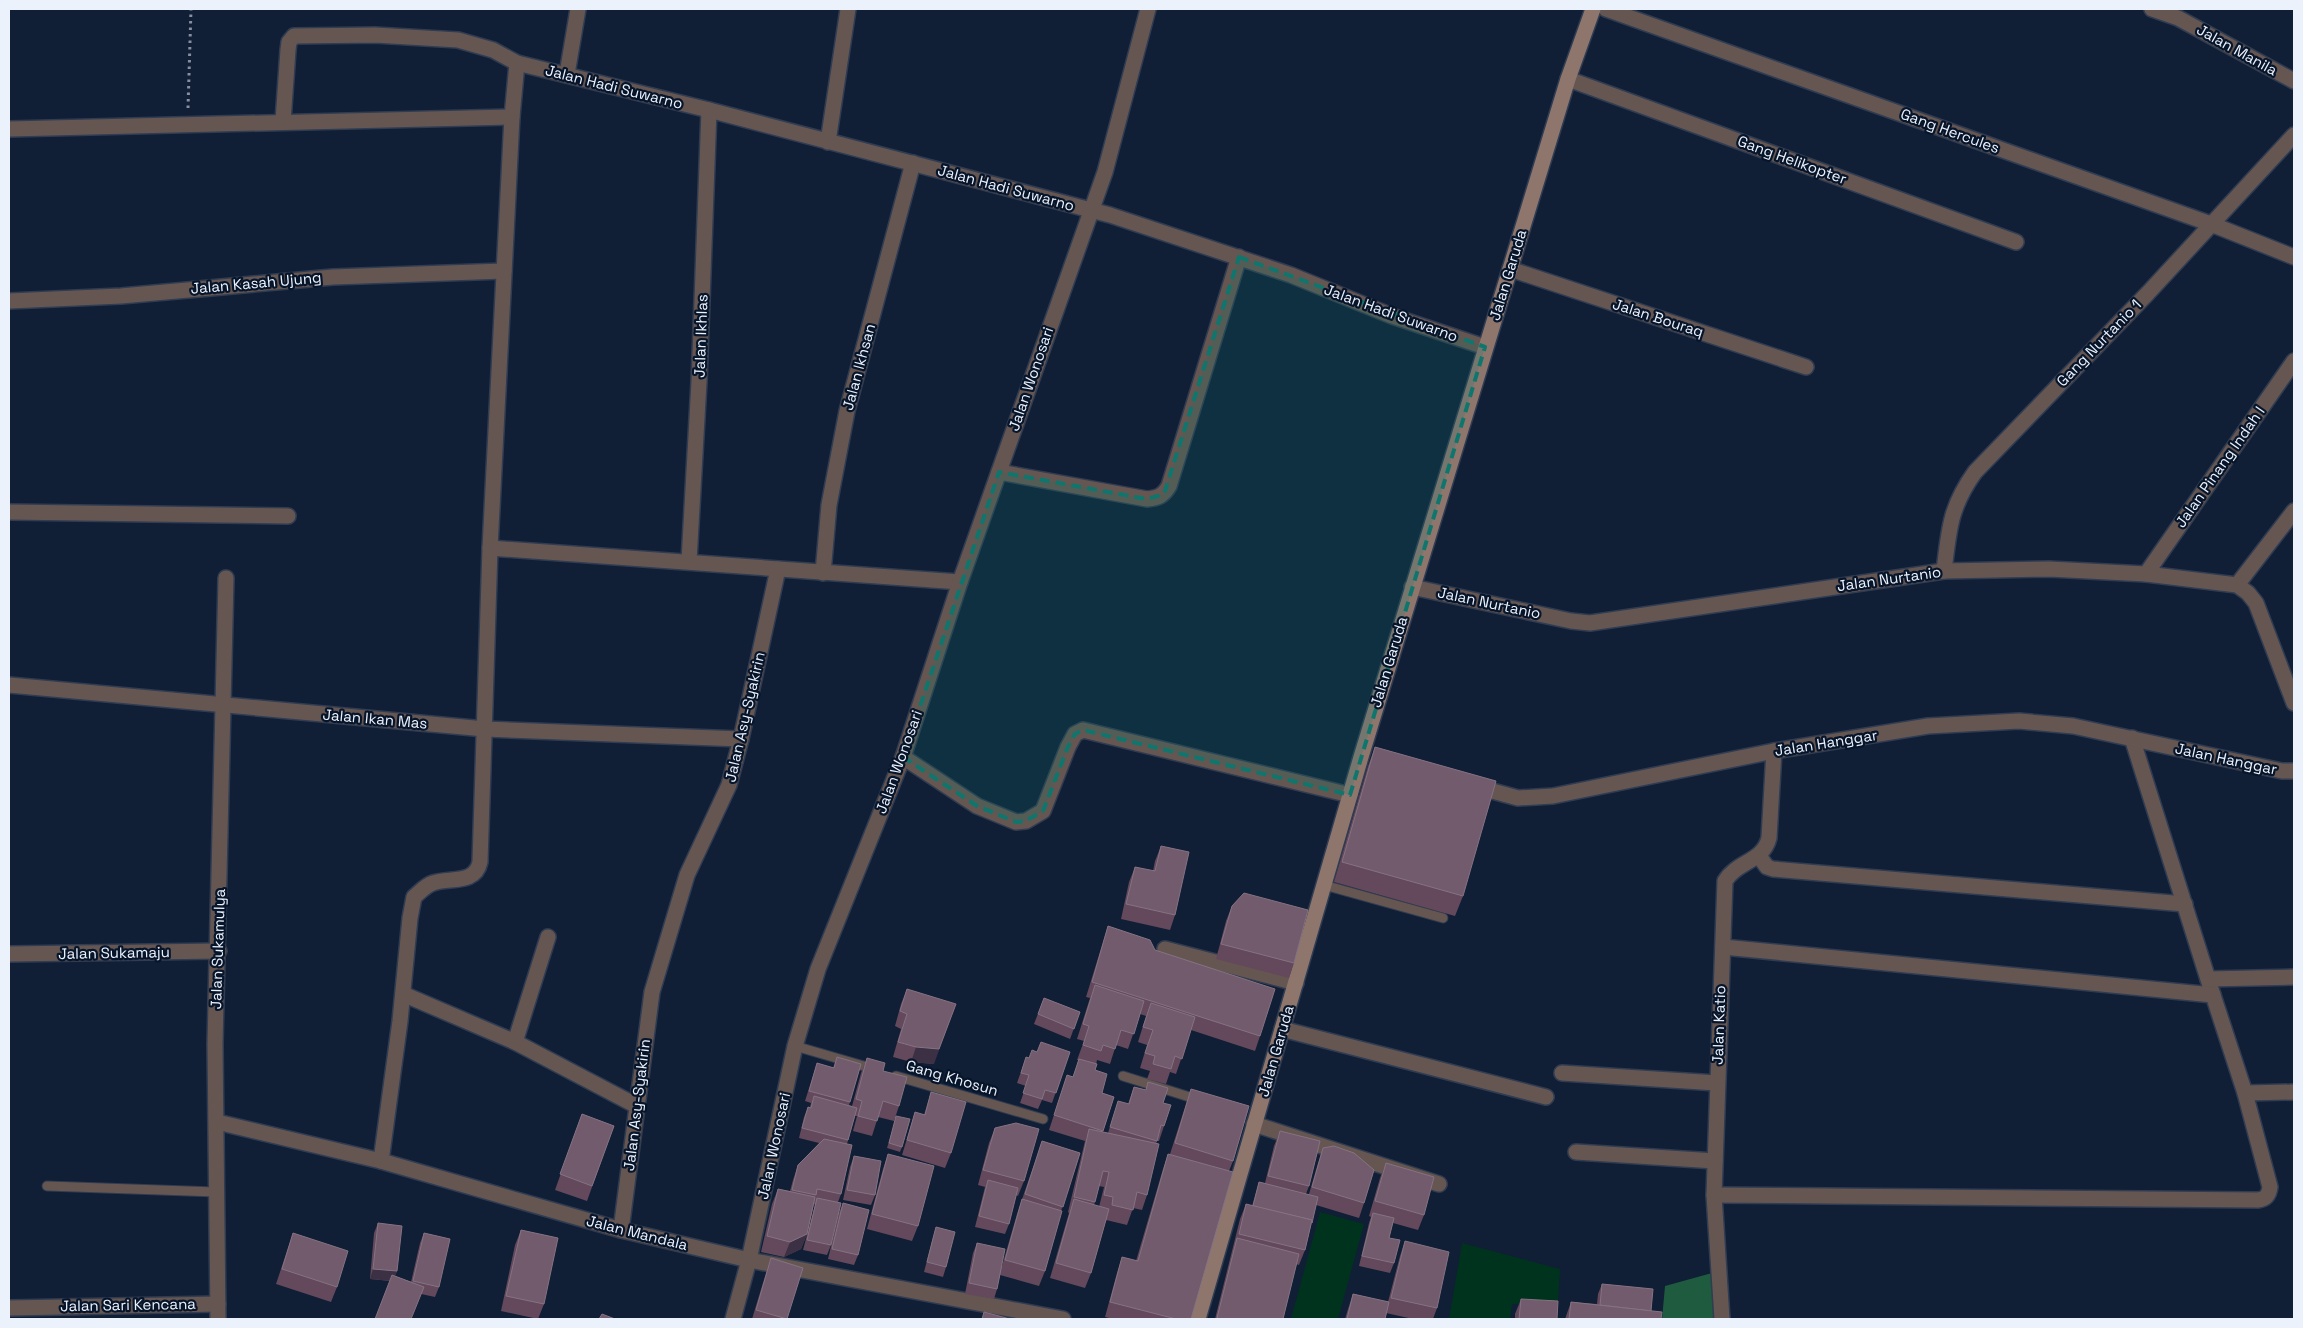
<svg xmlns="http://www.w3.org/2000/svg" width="2303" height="1328" font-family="'Space Grotesk',sans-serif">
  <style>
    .green { fill: #00331e }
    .forest { fill: #1e5b3f }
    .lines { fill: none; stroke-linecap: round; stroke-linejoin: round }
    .lane-casing { stroke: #2f3c52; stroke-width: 11 }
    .street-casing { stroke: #2f3c52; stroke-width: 18 }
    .secondary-casing { stroke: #2f3c52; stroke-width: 18 }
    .path { stroke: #8690a0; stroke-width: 3; stroke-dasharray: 2.5 4; stroke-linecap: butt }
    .lane { stroke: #665651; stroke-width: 9 }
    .street { stroke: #665651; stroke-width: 15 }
    .secondary { stroke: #8f766d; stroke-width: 15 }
    .wall { fill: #63495b; fill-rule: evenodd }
    .shaded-wall { fill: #3c3045 }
    .building { fill: #725b6c; stroke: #857383 }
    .marked { fill: #0f766e; fill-opacity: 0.2; stroke: #0f766e; stroke-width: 4; stroke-dasharray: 10 6; stroke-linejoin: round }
    .labels { text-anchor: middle; stroke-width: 4.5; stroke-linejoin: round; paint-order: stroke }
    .street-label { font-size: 15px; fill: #ecf2fc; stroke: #07152b }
  </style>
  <rect width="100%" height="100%" fill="#101e36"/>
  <g class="green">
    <polygon points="1320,1212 1364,1224 1338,1319 1291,1319"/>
    <polygon points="1462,1243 1560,1269 1558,1303 1512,1304 1510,1319 1449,1319"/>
  </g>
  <polygon class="forest" points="1712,1273 1716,1319 1662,1319 1665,1286"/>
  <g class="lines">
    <defs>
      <g id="lane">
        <polyline points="1324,885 1443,918"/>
        <polyline points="795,1046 874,1069"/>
        <polyline points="896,1076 1043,1119"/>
        <polyline points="1123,1076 1199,1100"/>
        <polyline points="47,1186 216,1192"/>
      </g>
      <g id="street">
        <polyline points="1606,9 2211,224 2294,257"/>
        <polyline points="2152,9 2178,18 2294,81"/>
        <polyline points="567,74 578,9"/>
        <polyline points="1568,79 2016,242"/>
        <polyline points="283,121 288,50 289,42 294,36 375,35 458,40 493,50 517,63 709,110 1110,215 1291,275 1392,316 1485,347"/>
        <polyline points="9,129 512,117"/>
        <polyline points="828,142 848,9"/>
        <polyline points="1510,269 1806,367"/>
        <polyline points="9,301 121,296 333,277 504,271"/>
        <path d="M 999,472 L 1147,499 C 1158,498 1163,496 1169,486 L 1239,257"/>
        <polyline points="9,512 288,516"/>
        <polyline points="490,548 960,582"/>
        <polyline points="689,561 699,382 709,110"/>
        <path d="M 1944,571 C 1949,529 1950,507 1975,472 L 2148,293 L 2294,135"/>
        <polyline points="823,573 829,505 847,411 913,163"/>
        <polyline points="2146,574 2294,361"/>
        <polyline points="2237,585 2294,511"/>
        <polyline points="1412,587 1571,621 1590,623 1944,571 2049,569 2146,574 2237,585 2248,593 2256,603 2294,703"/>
        <polyline points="9,685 485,729 741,739"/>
        <polyline points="2132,738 2213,995"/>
        <polyline points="903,757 977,806 1016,822 1026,821 1043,811 1068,747 1075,734 1083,730 1350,795"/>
        <polyline points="1474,786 1518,798 1553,796 1774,751 1928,726 2019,721 2073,726 2282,771 2294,771"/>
        <polyline points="1759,856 1767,867 1773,869 2185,904"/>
        <polyline points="1165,949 1296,983"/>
        <polyline points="9,954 219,951"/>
        <polyline points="2208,979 2294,977"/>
        <polyline points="403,994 515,1042 637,1106"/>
        <polyline points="1282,1029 1546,1097"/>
        <polyline points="515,1042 548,937"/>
        <polyline points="1562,1073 1717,1083"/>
        <polyline points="2245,1093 2294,1092"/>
        <polyline points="217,1122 381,1161 621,1230 749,1260 1063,1319"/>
        <polyline points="1254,1124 1439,1184"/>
        <polyline points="1576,1152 1715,1161"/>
        <path d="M 381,1161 L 400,1021 L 410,918 L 414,897 C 420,892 426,885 433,883 C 450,877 475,885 480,862 L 490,548 L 512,117 L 517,63"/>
        <path d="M 1714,1195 L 2258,1200 C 2266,1199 2269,1195 2270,1187 L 2245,1093 L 2213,995 L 1723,947"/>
        <polyline points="621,1230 652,992 687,875 729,785 741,739 778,569"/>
        <polyline points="9,1308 218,1304"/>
        <polyline points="218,1319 215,1044 226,578"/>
        <polyline points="733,1319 749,1260 795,1046 818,969 903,757 960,582 1105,172 1148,9"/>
        <path d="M 1722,1319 L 1714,1195 L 1725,881 C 1737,861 1763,862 1769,838 L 1774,751"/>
      </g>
      <polyline id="secondary" points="1198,1319 1361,757 1568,79 1593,9"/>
    </defs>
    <use href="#lane" class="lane-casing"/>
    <use href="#street" class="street-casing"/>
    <use href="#secondary" class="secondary-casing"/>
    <polyline class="path" points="188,108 191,9"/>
    <use href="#lane" class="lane"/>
    <use href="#street" class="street"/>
    <use href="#secondary" class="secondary"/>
  </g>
  <g class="wall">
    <polygon points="1375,747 1463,896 1455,916 1334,882 1368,766"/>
    <polygon points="1161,846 1175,915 1170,930 1121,919 1129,882 1135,867 1153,871 1155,861"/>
    <polygon points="1232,906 1294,963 1289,978 1216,959 1226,921"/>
    <path d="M 1108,926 L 1155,950 L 1260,1036 L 1255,1051 L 1191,1030 L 1176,1074 L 1170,1072 L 1166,1084 L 1147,1079 L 1150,1071 L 1140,1068 L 1147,1045 L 1138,1042 L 1146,1016 L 1140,1014 L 1128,1049 L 1116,1045 L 1110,1064 L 1097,1060 L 1095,1070 L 1102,1093 L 1114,1097 L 1103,1132 L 1108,1133 L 1118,1101 L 1128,1104 L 1134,1087 L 1146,1090 L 1148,1082 L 1163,1103 L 1164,1126 L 1159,1141 L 1157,1141 L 1156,1144 L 1147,1195 L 1142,1210 L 1133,1208 L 1127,1225 L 1106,1220 L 1108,1213 L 1091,1273 L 1085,1288 L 1050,1278 L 1069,1213 L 1068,1212 L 1085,1141 L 1049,1130 L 1067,1075 L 1073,1077 L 1079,1060 L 1077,1060 L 1084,1041 L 1077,1039 L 1090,998 L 1086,997 L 1103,942 ZM 1099,1186 L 1104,1187 L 1099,1207 L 1094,1205 Z"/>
    <polygon points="907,989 934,1064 911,1062 893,1057 901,1029 895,1026 901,1004"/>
    <polygon points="1044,998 1080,1012 1070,1039 1034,1024"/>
    <polygon points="1037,1052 1070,1052 1052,1103 1042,1100 1038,1109 1020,1103 1026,1086 1017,1083 1026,1057 1029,1058"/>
    <polygon points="837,1057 861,1064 849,1105 852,1106 861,1073 867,1058 883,1071 899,1106 894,1121 878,1117 872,1136 853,1131 857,1116 855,1116 847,1144 841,1194 838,1202 831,1245 827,1255 803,1250 815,1205 814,1204 807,1234 801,1249 784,1257 761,1252 772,1204 778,1189 790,1191 793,1180 798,1165 819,1143 799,1138 804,1117 808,1107 810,1107 811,1103 805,1101 817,1063 833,1068"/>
    <polygon points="1191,1089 1233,1161 1229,1171 1191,1319 1113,1319 1105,1317 1117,1273 1122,1257 1136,1261 1163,1169 1168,1154 1170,1154 1186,1104"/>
    <polygon points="931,1092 951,1153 945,1168 902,1155 915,1112 924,1115"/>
    <polygon points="582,1114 614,1126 587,1201 555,1190"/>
    <polygon points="895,1121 902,1147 900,1152 887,1148"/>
    <polygon points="995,1128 1024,1181 1018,1196 1016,1195 1009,1224 1005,1234 975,1227 985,1187 978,1185 989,1143"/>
    <polygon points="1280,1131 1309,1186 1306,1194 1309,1194 1318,1163 1323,1148 1364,1203 1359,1218 1316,1205 1305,1250 1299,1265 1296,1264 1283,1319 1215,1319 1240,1219 1246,1204 1252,1206 1259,1182 1265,1183 1274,1146"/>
    <polygon points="1042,1141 1080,1153 1061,1211 1045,1271 1039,1286 1000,1275 997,1289 994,1299 965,1294 973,1253 977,1243 1002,1266 1017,1214"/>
    <polygon points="888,1154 918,1226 912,1241 867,1229 883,1169"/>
    <polygon points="854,1156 875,1195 871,1205 843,1200 850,1167"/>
    <polygon points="1386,1163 1424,1215 1418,1230 1393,1223 1389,1238 1394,1263 1390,1273 1359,1266 1369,1223 1371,1217 1369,1216 1380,1178"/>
    <polygon points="843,1203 858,1255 854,1265 828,1259 839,1213"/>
    <polygon points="378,1223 397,1271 395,1276 411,1282 420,1243 424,1233 439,1287 435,1297 421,1294 390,1281 370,1279 374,1233"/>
    <polygon points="936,1227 946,1267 943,1277 924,1272 933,1237"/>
    <polygon points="521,1230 544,1304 538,1319 501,1311 515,1245"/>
    <polygon points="293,1233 337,1287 331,1302 276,1284"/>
    <polygon points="1405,1241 1437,1308 1433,1319 1413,1319 1386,1313 1385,1319 1345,1319 1348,1309 1353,1294 1388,1302 1400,1256"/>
    <polygon points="771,1258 787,1319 752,1319 766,1273"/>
    <polygon points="1602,1284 1651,1311 1661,1319 1565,1319 1571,1302 1597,1304 1598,1294"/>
    <polygon points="1521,1299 1557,1319 1515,1319 1515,1314"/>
  </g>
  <g class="shaded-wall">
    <polygon points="956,1004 934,1064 911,1062 916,1047"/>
    <polygon points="807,1234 801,1249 784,1257 790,1242"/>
    <polygon points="373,1269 397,1271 393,1281 370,1279"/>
  </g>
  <g class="building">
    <polygon points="1375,747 1496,781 1463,896 1342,862"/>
    <polygon points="1161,846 1189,852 1175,915 1126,904 1135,867 1155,871"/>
    <polygon points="1244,893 1308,910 1294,963 1221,944 1232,906"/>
    <polygon points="1108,926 1150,940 1155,950 1275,989 1260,1036 1092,982"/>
    <polygon points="1095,985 1144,1001 1134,1034 1121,1030 1115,1049 1103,1045 1101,1051 1083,1045 1089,1026 1083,1024"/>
    <polygon points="907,989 956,1004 939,1049 916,1047 898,1042 907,1014 900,1011"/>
    <polygon points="1044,998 1080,1012 1074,1029 1038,1014"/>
    <polygon points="1151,1003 1195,1017 1182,1059 1175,1056 1171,1069 1153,1064 1155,1056 1145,1053 1153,1030 1143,1027"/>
    <polygon points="1041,1042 1070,1052 1056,1093 1045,1090 1042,1099 1023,1093 1029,1075 1021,1073 1026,1057 1029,1058 1032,1050 1037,1052"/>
    <polygon points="837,1057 861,1064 850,1102 809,1091 817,1063 834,1068"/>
    <polygon points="867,1058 885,1063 883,1071 907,1077 899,1106 883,1101 877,1121 858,1116 862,1101 856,1099"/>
    <polygon points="1079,1059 1097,1064 1095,1070 1107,1074 1102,1093 1114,1097 1103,1131 1054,1115 1067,1075 1073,1077"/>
    <polygon points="1148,1082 1168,1088 1163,1103 1171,1105 1164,1126 1161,1125 1157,1141 1110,1127 1118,1101 1129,1104 1134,1087 1146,1090"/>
    <polygon points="1191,1089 1249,1106 1233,1161 1175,1143"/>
    <polygon points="931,1092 966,1102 951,1153 907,1140 915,1112 925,1115"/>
    <polygon points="814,1096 857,1108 848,1140 802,1128 808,1107 811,1108"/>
    <polygon points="582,1114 614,1126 592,1186 560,1174"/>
    <polygon points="896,1116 910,1119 902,1147 889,1143"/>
    <polygon points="1016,1123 1039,1129 1024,1181 983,1170 995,1128"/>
    <polygon points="1089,1129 1159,1144 1147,1195 1137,1192 1133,1210 1112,1205 1113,1197 1104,1195 1109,1172 1103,1171 1095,1202 1074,1197"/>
    <polygon points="1280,1131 1320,1141 1309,1186 1268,1176"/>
    <polygon points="824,1139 852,1145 841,1194 817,1189 816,1195 792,1190 798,1165"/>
    <polygon points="1042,1141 1080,1153 1063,1207 1025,1194"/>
    <polygon points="1334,1146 1354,1153 1374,1170 1364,1203 1312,1187 1323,1148"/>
    <polygon points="888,1154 934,1166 918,1226 872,1214"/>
    <polygon points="1168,1154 1233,1172 1191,1319 1176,1319 1110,1302 1122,1257 1138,1261"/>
    <polygon points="854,1156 881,1161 875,1195 847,1190"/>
    <polygon points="1386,1163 1434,1177 1424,1215 1375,1201"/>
    <polygon points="988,1180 1018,1188 1009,1224 979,1216"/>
    <polygon points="1259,1182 1318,1197 1312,1223 1312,1220 1253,1206"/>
    <polygon points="778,1189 815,1197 807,1234 790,1242 767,1236"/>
    <polygon points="817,1198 841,1203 831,1245 807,1240"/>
    <polygon points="1022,1199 1062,1211 1045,1271 1005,1260"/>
    <polygon points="1074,1199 1109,1209 1091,1273 1056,1263"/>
    <polygon points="843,1203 869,1210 858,1255 832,1249"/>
    <polygon points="1246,1204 1312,1220 1305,1250 1239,1234"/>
    <polygon points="1373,1213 1394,1218 1389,1238 1400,1240 1394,1263 1362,1256"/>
    <polygon points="378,1223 402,1226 397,1271 373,1269"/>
    <polygon points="936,1227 955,1232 946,1267 927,1262"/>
    <polygon points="521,1230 558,1238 544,1304 506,1296"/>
    <polygon points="293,1233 348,1251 337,1287 282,1269"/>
    <polygon points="424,1233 450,1239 439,1287 413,1281"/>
    <polygon points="1237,1238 1299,1254 1283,1319 1221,1319 1217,1318"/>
    <polygon points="1405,1241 1449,1252 1437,1308 1391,1298"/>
    <polygon points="977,1243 1005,1249 997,1289 969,1283"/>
    <polygon points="771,1258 803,1268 787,1319 756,1310"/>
    <polygon points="392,1275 424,1287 411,1319 375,1319"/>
    <polygon points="1602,1284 1653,1289 1651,1311 1600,1305"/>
    <polygon points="1353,1294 1389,1302 1385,1319 1347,1319"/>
    <polygon points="1521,1299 1558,1301 1557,1319 1519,1319"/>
    <polygon points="1571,1302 1662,1312 1661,1319 1569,1319"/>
    <polygon points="984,1312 1010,1319 982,1319"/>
    <polygon points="602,1314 615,1319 599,1319"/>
  </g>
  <path class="marked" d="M 1239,257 L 1485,347 L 1350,795 L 1083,730 L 1075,734 L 1068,747 L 1043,811 L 1026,821 L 1016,822 L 977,806 L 903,757 L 999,472 L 1147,499 L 1164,494 Z"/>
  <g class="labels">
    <g class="street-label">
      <text transform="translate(2237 50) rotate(29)" y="5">Jalan Manila</text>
      <text transform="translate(614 87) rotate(14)" y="5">Jalan Hadi Suwarno</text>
      <text transform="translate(1950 131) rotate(20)" y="5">Gang Hercules</text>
      <text transform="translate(1792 160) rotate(20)" y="5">Gang Helikopter</text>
      <text transform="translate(1006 188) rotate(15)" y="5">Jalan Hadi Suwarno</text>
      <text transform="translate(1508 275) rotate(-73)" y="5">Jalan Garuda</text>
      <text transform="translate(256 283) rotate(-5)" y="5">Jalan Kasah Ujung</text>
      <text transform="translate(1391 313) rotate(20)" y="5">Jalan Hadi Suwarno</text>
      <text transform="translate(1658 318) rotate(18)" y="5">Jalan Bouraq</text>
      <text transform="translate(701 336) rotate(-88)" y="5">Jalan Ikhlas</text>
      <text transform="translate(2099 343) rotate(-46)" y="5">Gang Nurtanio 1</text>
      <text transform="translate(859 367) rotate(-75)" y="5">Jalan Ikhsan</text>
      <text transform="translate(1031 379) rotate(-71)" y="5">Jalan Wonosari</text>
      <text transform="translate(2220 467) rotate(-55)" y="5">Jalan Pinang Indah I</text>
      <text transform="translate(1889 579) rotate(-8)" y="5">Jalan Nurtanio</text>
      <text transform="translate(1489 603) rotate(12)" y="5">Jalan Nurtanio</text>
      <text transform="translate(1389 662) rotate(-73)" y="5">Jalan Garuda</text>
      <text transform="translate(745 717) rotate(-77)" y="5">Jalan Asy-Syakirin</text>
      <text transform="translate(375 719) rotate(5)" y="5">Jalan Ikan Mas</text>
      <text transform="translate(1826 743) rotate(-9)" y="5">Jalan Hanggar</text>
      <text transform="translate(2226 759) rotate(12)" y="5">Jalan Hanggar</text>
      <text transform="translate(899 762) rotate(-70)" y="5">Jalan Wonosari</text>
      <text transform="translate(218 949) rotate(-88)" y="5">Jalan Sukamulya</text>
      <text transform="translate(114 953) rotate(-1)" y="5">Jalan Sukamaju</text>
      <text transform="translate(1719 1025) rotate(-88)" y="5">Jalan Katio</text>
      <text transform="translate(1276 1051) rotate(-74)" y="5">Jalan Garuda</text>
      <text transform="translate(952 1078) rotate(16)" y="5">Gang Khosun</text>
      <text transform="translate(637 1105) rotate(-83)" y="5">Jalan Asy-Syakirin</text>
      <text transform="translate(774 1146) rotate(-78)" y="5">Jalan Wonosari</text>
      <text transform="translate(637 1233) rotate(14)" y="5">Jalan Mandala</text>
      <text transform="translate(128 1305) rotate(-1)" y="5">Jalan Sari Kencana</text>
    </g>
  </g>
  <rect width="2303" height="1328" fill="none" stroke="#ecf2fc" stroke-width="20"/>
</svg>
